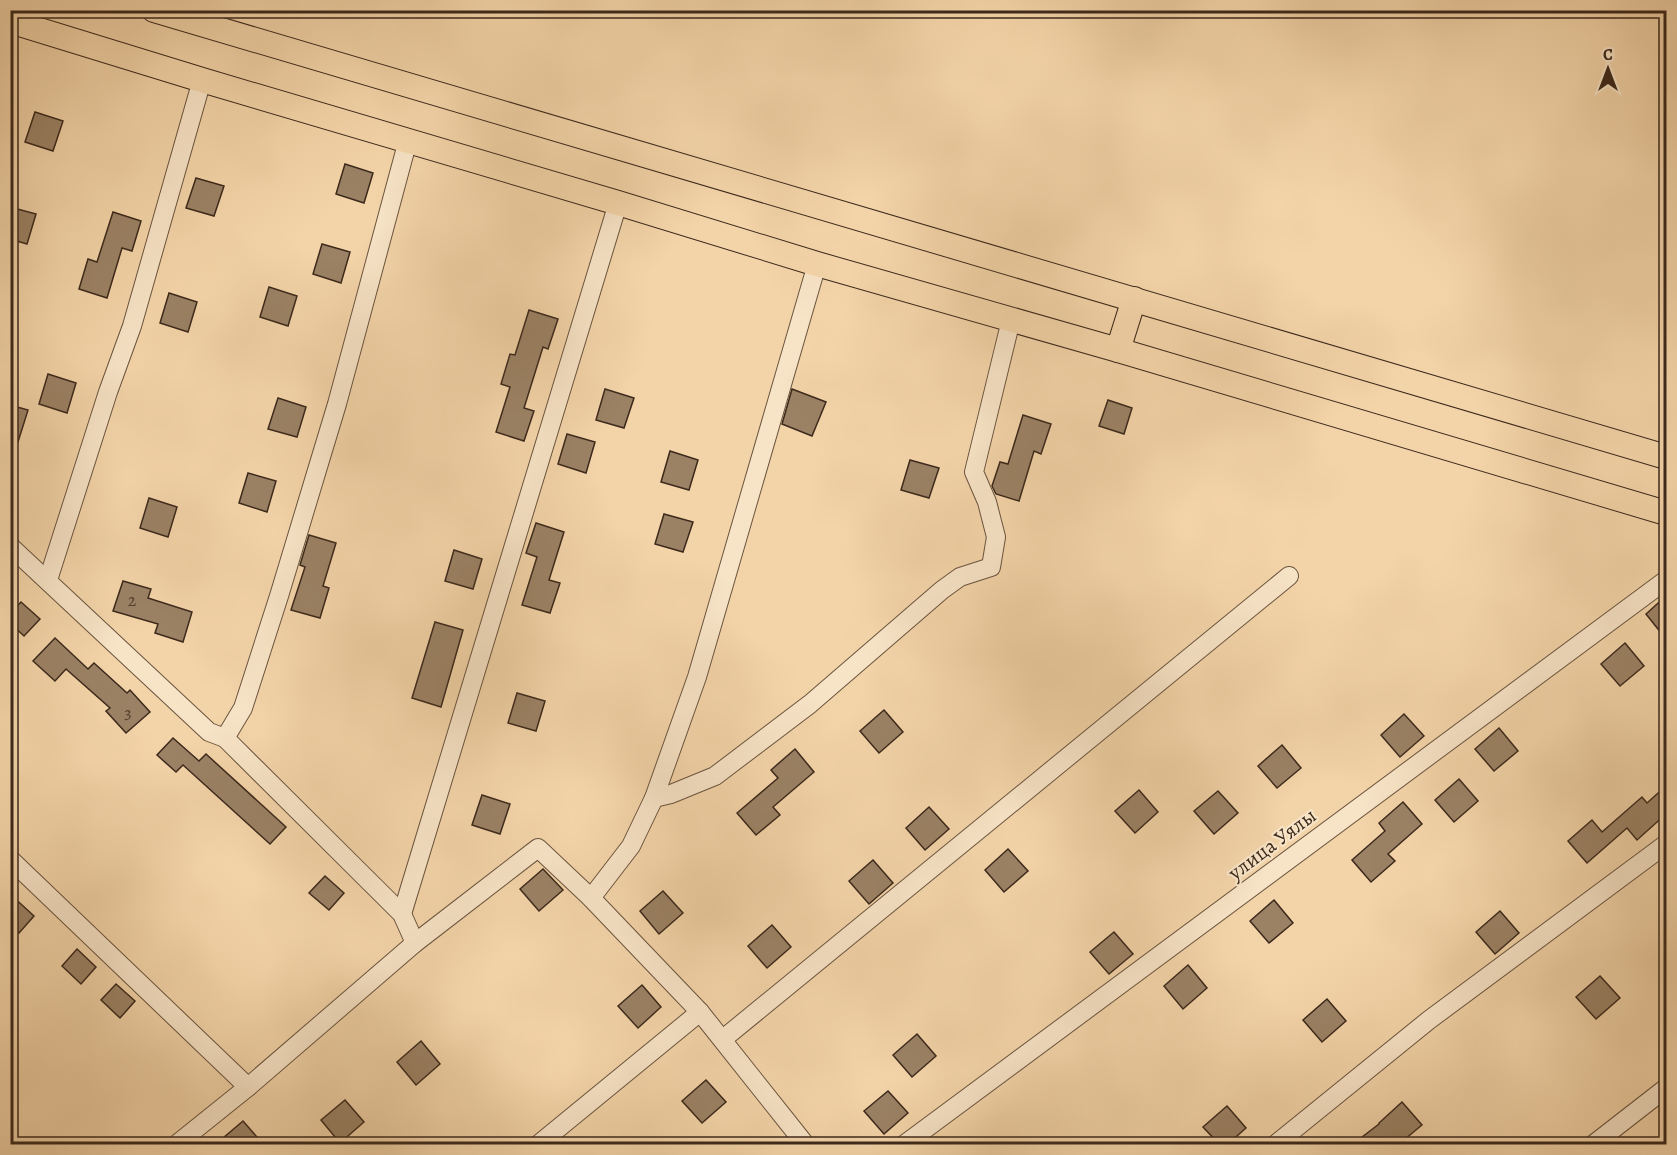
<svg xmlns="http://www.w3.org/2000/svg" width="1677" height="1155" font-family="Alegreya,serif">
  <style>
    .building { fill: #9b8265; stroke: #3c291c; stroke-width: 1.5 }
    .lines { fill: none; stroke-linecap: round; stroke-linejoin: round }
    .minor-casing { stroke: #6a543f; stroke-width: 20 }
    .major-casing { stroke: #3c291c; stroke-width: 26 }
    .minor { stroke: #f7e3c6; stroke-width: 18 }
    .major { stroke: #f3d4a8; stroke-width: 24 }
    .labels { text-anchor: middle; stroke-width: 4.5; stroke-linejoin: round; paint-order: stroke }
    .number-label { font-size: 18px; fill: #543f2e }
    .street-label { font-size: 21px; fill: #3c291c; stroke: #f7e3c6 }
  </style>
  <rect width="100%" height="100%" fill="#f3d4a8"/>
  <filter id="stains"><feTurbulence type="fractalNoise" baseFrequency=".00333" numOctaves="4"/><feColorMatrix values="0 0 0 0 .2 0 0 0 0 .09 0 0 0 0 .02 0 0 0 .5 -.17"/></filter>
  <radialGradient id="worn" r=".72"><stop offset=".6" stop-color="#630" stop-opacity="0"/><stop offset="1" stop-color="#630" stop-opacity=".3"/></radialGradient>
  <g class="building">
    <polygon points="35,112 63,121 53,151 25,142"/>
    <polygon points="345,164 373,173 364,203 336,194"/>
    <polygon points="196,178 224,186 214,216 186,208"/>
    <polygon points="10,207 36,214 27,244 10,239"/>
    <polygon points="113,212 141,221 132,251 122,248 107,298 79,289 88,259 97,262"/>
    <polygon points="322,244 350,252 341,283 313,274"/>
    <polygon points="269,287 297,296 288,326 260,317"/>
    <polygon points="169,293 197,302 188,332 160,323"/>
    <polygon points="529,310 558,319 548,349 543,347 524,408 534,411 524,441 496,432 510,387 501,384 510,354 515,355"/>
    <polygon points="48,374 76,383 67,413 39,404"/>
    <polygon points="605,389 634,398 624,428 596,420"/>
    <polygon points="792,389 826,402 812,436 782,424"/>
    <polygon points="278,398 306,407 297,437 268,429"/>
    <polygon points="1108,400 1132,408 1124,434 1099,426"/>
    <polygon points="10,405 28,410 13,458 10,458"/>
    <polygon points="1023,415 1051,424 1041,454 1034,451 1019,501 996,494 992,486 1000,462 1008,464"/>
    <polygon points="567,434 595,442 586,473 558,464"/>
    <polygon points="670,451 698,460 689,490 661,482"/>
    <polygon points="910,460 939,468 929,498 901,490"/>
    <polygon points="248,473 276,481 267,512 239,503"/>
    <polygon points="149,498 177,507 168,537 140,528"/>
    <polygon points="664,514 693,522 683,552 655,544"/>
    <polygon points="536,523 564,532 549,580 560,583 550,613 522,605 537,557 526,553"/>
    <polygon points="309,535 336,543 323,586 329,588 320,618 291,610 305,567 300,565"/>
    <polygon points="454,550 482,559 473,589 445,581"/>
    <polygon points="123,581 151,589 148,598 192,612 183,642 155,633 158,624 113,611"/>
    <polygon points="1666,596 1666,639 1646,614"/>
    <polygon points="21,602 40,619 24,636 10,623 10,613"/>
    <polygon points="435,622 463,630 441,707 412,698"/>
    <polygon points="55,638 88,669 94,663 127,693 130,690 150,712 126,733 106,711 110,708 66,669 55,681 33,661"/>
    <polygon points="1625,643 1644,666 1620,686 1601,664"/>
    <polygon points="517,693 545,701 536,731 508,723"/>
    <polygon points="884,710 903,732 879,753 860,731"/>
    <polygon points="1404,714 1424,736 1400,757 1381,735"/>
    <polygon points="1499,728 1518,751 1494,771 1475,749"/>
    <polygon points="173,738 199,761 206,754 286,827 270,844 183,765 176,772 157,755"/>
    <polygon points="1282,745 1301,768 1277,788 1258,766"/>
    <polygon points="795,749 814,772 773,807 780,815 756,835 737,813 778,778 771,770"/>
    <polygon points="1459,779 1478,801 1454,822 1435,800"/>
    <polygon points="1666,786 1666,814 1637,840 1627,828 1587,863 1568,841 1592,820 1602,832 1642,797 1647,803"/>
    <polygon points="1139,790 1158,812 1135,833 1115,811"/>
    <polygon points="1218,791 1238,813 1214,834 1194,811"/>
    <polygon points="482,795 510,804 500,834 472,825"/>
    <polygon points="1403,802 1422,824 1388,854 1395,861 1371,882 1352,860 1385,831 1379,823"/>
    <polygon points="929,807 949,829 925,850 906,828"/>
    <polygon points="1008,849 1028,871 1004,892 985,870"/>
    <polygon points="873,860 893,883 869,904 849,881"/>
    <polygon points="543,869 563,890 539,911 520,889"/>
    <polygon points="325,876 344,893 329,910 309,893"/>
    <polygon points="663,891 683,913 659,934 640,911"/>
    <polygon points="10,894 34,916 19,933 10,926"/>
    <polygon points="1274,900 1293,923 1269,943 1250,921"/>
    <polygon points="1500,911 1519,933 1495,954 1476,932"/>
    <polygon points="772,925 791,947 767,968 748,946"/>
    <polygon points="1114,932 1133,954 1109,974 1090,952"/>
    <polygon points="77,949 96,967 81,984 62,966"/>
    <polygon points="1188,965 1207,988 1183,1009 1164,986"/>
    <polygon points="1600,976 1620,998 1596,1019 1576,997"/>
    <polygon points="116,984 135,1001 120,1018 101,1000"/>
    <polygon points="642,985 661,1007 638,1028 618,1006"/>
    <polygon points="1327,999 1346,1021 1322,1042 1303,1020"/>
    <polygon points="917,1034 936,1056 912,1077 893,1055"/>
    <polygon points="421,1041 440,1064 416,1085 397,1062"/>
    <polygon points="706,1080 726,1102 702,1123 682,1101"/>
    <polygon points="888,1091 908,1113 884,1134 864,1111"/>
    <polygon points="345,1100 364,1122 340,1143 321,1120"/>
    <polygon points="1402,1102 1422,1125 1399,1144 1353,1144 1379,1124 1379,1123"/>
    <polygon points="1227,1106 1246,1128 1228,1144 1219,1144 1203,1127"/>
    <polygon points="243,1121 263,1144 216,1144"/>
  </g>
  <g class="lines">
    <defs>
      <g id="minor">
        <polyline points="10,546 209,732 225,738 243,708 279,596 337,404 408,140"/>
        <polyline points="48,580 108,392 132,326 202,80"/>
        <polyline points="225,738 402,914 415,943"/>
        <polyline points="654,798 671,794 715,776 810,704 942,590 960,577 991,567 996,537 987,502 974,472 1011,320"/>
        <polyline points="10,859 248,1087"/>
        <polyline points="591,898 631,846 654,798 697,677 817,264"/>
        <polyline points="402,914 618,203"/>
        <polyline points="723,1039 1289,576"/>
        <polyline points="177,1144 248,1087 415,943 538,848 591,898 700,1012 805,1144"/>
        <polyline points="539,1144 700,1012"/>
        <polyline points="905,1144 1666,580"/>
        <polyline points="1276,1144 1429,1020 1666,844"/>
        <polyline points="1594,1144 1666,1088"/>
      </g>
      <g id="major">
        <polyline points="154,10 1666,457"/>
        <polyline points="10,21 202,80 618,203 817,264 1118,350 1666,513"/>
        <polyline points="1118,350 1134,299"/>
      </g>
    </defs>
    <use href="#minor" class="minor-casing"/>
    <use href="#major" class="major-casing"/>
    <use href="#minor" class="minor"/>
    <use href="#major" class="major"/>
  </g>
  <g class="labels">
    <g class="number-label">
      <text x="132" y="606">2</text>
      <text x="128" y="718">3</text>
    </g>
    <g class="street-label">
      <text transform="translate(1272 844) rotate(-37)" y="7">улица Уялы</text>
    </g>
  </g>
  <rect width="1677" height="1155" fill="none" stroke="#f3d4a8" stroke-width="36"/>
  <rect x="12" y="12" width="1653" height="1131" fill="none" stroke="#3c291c" stroke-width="3"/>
  <rect x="18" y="18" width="1641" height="1119" fill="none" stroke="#3c291c" stroke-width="1.5"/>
  <g transform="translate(1608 69)" stroke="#f7e3c6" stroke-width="4.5" paint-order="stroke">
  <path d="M0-4.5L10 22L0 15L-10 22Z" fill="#3c291c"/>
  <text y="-9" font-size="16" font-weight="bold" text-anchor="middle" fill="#3c291c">С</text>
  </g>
  <rect width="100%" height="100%" filter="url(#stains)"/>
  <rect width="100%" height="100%" fill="url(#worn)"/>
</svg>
